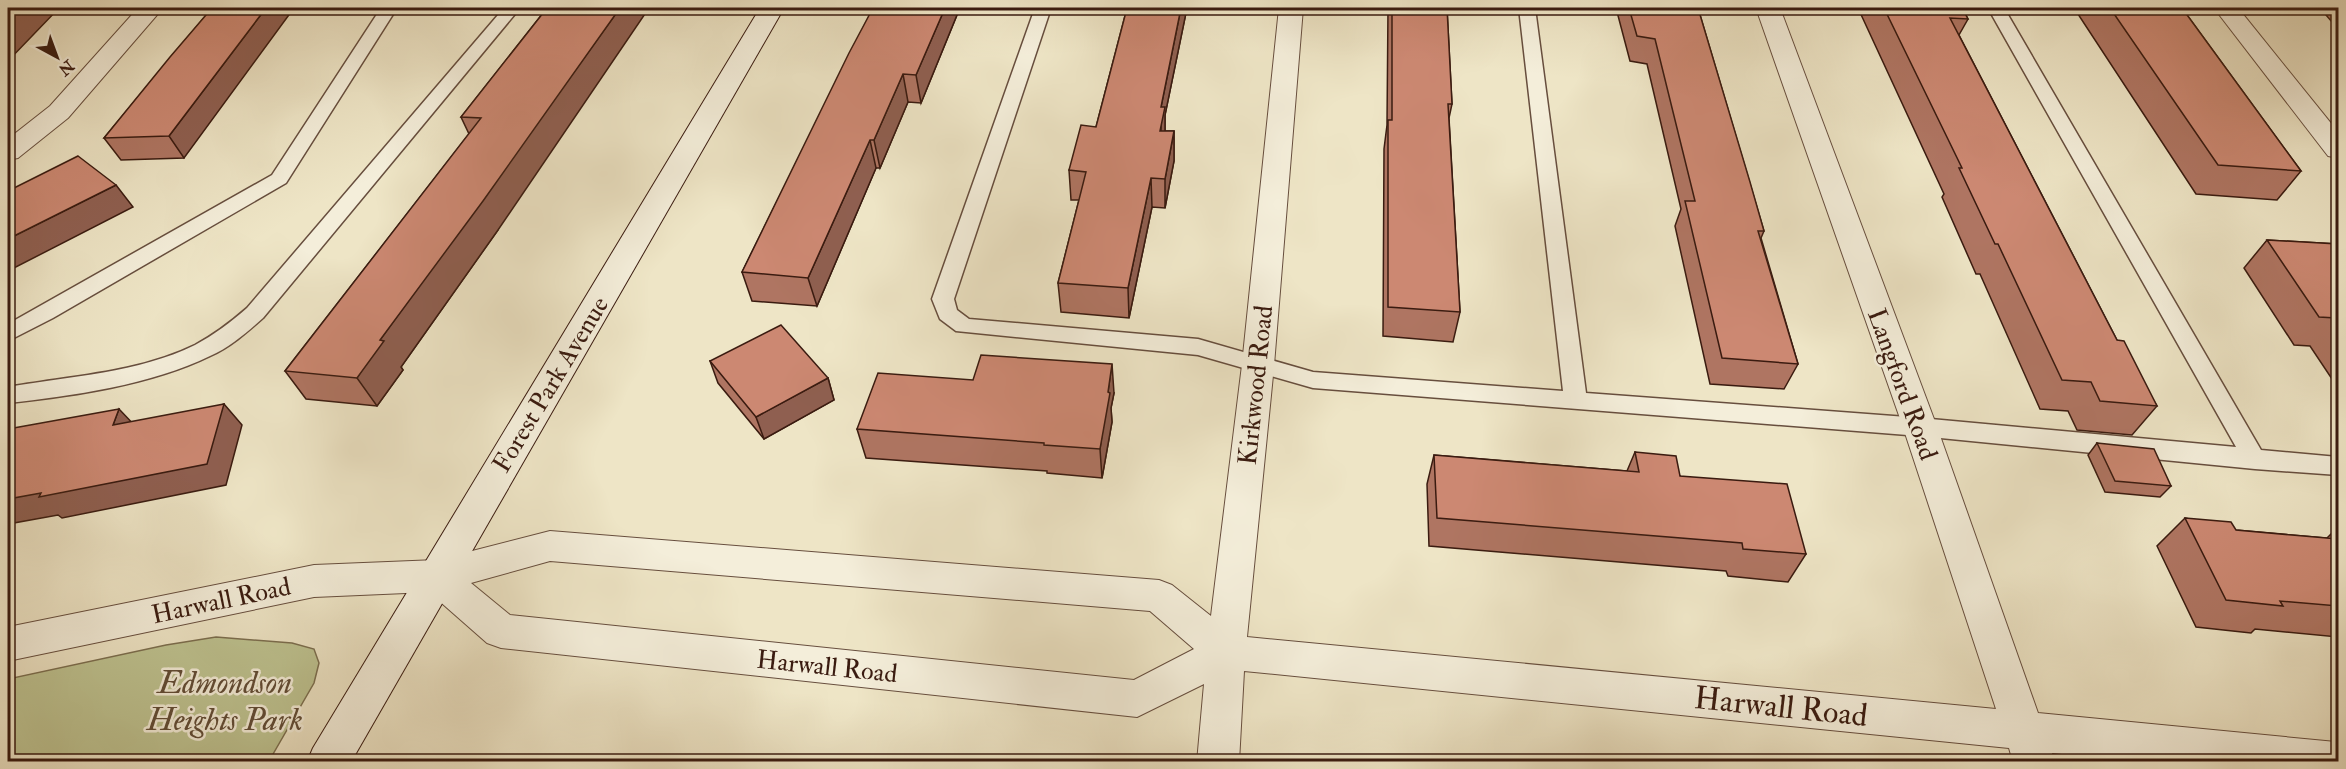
<svg xmlns="http://www.w3.org/2000/svg" width="2346" height="769" font-family="'IM FELL Double Pica',serif">
  <style>
    .green { fill: #bec391; stroke: #7c6f50; stroke-width: 1.5 }
    .lines { fill: none; stroke-linecap: round; stroke-linejoin: round }
    .lane-casing { stroke: #674e3e; stroke-width: 3 }
    .street-casing { stroke: #674e3e; stroke-width: 2 }
    .secondary-casing { stroke: #3a1b10; stroke-width: 2 }
    .lane { fill: #f4eeda; fill-rule: evenodd }
    .street { fill: #f4eeda; fill-rule: evenodd }
    .secondary { fill: #f4eeda; fill-rule: evenodd }
    .wall { fill: #af7562; stroke: #3a1b10; stroke-width: 1.5 }
    .shaded-wall { fill: #8f5f50; stroke: #3a1b10; stroke-width: 1.5 }
    .building { fill: #cc8872; stroke: #3a1b10; stroke-width: 1.5 }
    .labels { text-anchor: middle; stroke-width: 5; stroke-linejoin: round; paint-order: stroke }
    .street-label { font-size: 26px; fill: #3a1b10; stroke: #f4eeda }
    .near-park-label { font-size: 32px; font-style: italic; fill: #624d37; stroke: #f4eeda }
    .near-street-label { font-size: 32px; fill: #3a1b10; stroke: #f4eeda }
  </style>
  <rect width="100%" height="100%" fill="#eee5c6"/>
  <filter id="stains"><feTurbulence type="fractalNoise" baseFrequency=".00333" numOctaves="4"/><feColorMatrix values="0 0 0 0 .2 0 0 0 0 .09 0 0 0 0 .02 0 0 0 .5 -.17"/></filter>
  <radialGradient id="worn" r=".72"><stop offset=".6" stop-color="#630" stop-opacity="0"/><stop offset="1" stop-color="#630" stop-opacity=".3"/></radialGradient>
  <polygon class="green" points="216,637 292,643 314,649 319,663 314,683 269,761 8,761 8,679 166,645"/>
  <g class="lines">
    <defs>
      <g id="lane">
        <polygon points="381,8 397,8 286,183 53,318 8,341 8,324 272,175"/>
        <path d="M 504,8 L 520,8 L 263,318 C 246,333 230,347 210,356 C 151,385 72,396 8,403 L 8,387 C 70,376 138,373 195,345 C 214,335 231,322 247,308 Z"/>
        <polygon points="1035,8 1051,8 954,299 957,310 969,319 1198,339 1313,372 1563,391 1519,8 1535,8 1586,393 1920,418 2236,447 1988,8 2004,8 2261,450 2338,457 2338,475 2255,469 1920,436 1313,388 1198,355 956,331 940,319 932,299"/>
      </g>
      <g id="street">
        <polygon points="138,8 163,8 68,118 18,158 8,160 8,139 50,106"/>
        <path d="M 1279,8 L 1303,8 L 1274,365 L 1247,637 L 1996,709 L 1903,427 L 1756,8 L 1780,8 L 1937,427 L 2038,713 L 2336,742 L 2338,743 L 2338,762 L 2138,762 L 2052,753 L 2055,762 L 2013,762 L 2009,748 L 1244,671 L 1239,762 L 1197,762 L 1204,684 L 1137,717 L 501,648 L 487,643 L 429,592 L 314,597 L 8,661 L 8,627 L 314,565 L 437,560 L 550,531 L 1159,580 L 1172,585 L 1211,616 L 1242,365 ZM 550,561 L 1150,611 L 1194,649 L 1134,680 L 510,615 L 471,583 Z"/>
        <polygon points="2214,8 2238,8 2338,132 2338,158 2328,156"/>
      </g>
      <polygon id="secondary" points="760,8 784,8 351,762 307,762 313,748"/>
    </defs>
    <use href="#lane" class="lane-casing"/>
    <use href="#street" class="street-casing"/>
    <use href="#secondary" class="secondary-casing"/>
    <use href="#lane" class="lane"/>
    <use href="#street" class="street"/>
    <use href="#secondary" class="secondary"/>
  </g>
  <g class="wall">
    <polygon points="212,8 184,158 121,160 104,138"/>
    <polygon points="547,8 498,230 401,367 403,370 377,406 306,399 285,371 469,134 461,117"/>
    <polygon points="873,8 959,8 959,10 921,103 908,102 880,168 876,168 817,306 752,301 742,272"/>
    <polygon points="1127,8 1187,8 1165,115 1165,131 1174,131 1174,161 1165,208 1152,207 1129,318 1061,312 1058,283 1079,200 1071,200 1069,170 1096,127"/>
    <polygon points="1388,8 1447,8 1452,104 1449,118 1460,312 1453,342 1383,336 1384,149 1387,125"/>
    <polygon points="1616,8 1698,8 1764,231 1761,238 1798,364 1784,389 1710,384 1675,226 1681,209 1647,64 1630,61"/>
    <polygon points="1858,8 1962,8 1968,19 1959,35 2117,340 2157,406 2132,435 2077,430 2068,411 2040,409 1980,274 1976,274 1942,197 1944,194"/>
    <polygon points="2074,8 2182,8 2301,171 2277,200 2196,194"/>
    <polygon points="2320,8 2338,8 2338,29"/>
    <polygon points="2267,240 2338,244 2338,388 2310,346 2294,345 2244,268"/>
    <polygon points="710,361 828,378 834,400 764,439 718,383"/>
    <polygon points="1114,393 1111,408 1112,422 1102,478 1047,473 1047,471 866,458 857,429"/>
    <polygon points="2097,443 2171,486 2160,497 2105,492 2088,455"/>
    <polygon points="1635,452 1680,476 1806,554 1788,582 1728,576 1726,571 1429,546 1427,484 1434,455 1627,471"/>
    <polygon points="2185,518 2236,530 2327,538 2333,532 2338,533 2338,637 2255,629 2251,633 2196,627 2157,546"/>
  </g>
  <g class="shaded-wall">
    <polygon points="14,8 59,8 8,61 8,14"/>
    <polygon points="266,8 294,8 184,158 169,136"/>
    <polygon points="620,8 649,8 498,230 401,367 403,370 377,406 357,378 380,340"/>
    <polygon points="945,8 959,8 959,10 921,103 916,75"/>
    <polygon points="1181,8 1187,8 1165,115 1165,136 1161,160 1161,107"/>
    <polygon points="903,74 908,102 880,168 874,140"/>
    <polygon points="1174,131 1174,161 1165,208 1165,179"/>
    <polygon points="870,140 876,168 817,306 808,278"/>
    <polygon points="1151,178 1152,207 1129,318 1128,288"/>
    <polygon points="116,185 133,207 8,271 8,239"/>
    <polygon points="1112,364 1114,393 1111,408 1112,422 1102,478 1100,449"/>
    <polygon points="828,378 834,400 764,439 756,417"/>
    <polygon points="224,404 242,425 226,485 62,518 58,515 8,524 8,499"/>
    <polygon points="119,409 139,430 113,425"/>
  </g>
  <g class="building">
    <polygon points="8,8 14,8 8,14"/>
    <polygon points="212,8 266,8 169,136 104,138 170,57"/>
    <polygon points="547,8 620,8 483,201 380,340 384,341 357,378 285,371 481,118 461,117"/>
    <polygon points="873,8 945,8 916,75 903,74 874,140 870,140 808,278 742,272 849,53"/>
    <polygon points="1127,8 1181,8 1161,107 1165,107 1160,131 1174,131 1165,179 1151,178 1128,288 1058,283 1086,172 1069,170 1081,125 1096,127"/>
    <polygon points="1392,8 1447,8 1452,104 1448,104 1460,312 1388,307 1388,120 1392,120"/>
    <polygon points="1629,8 1698,8 1750,182 1764,231 1758,231 1798,364 1722,358 1685,201 1695,201 1655,39 1637,36"/>
    <polygon points="1884,8 1962,8 1968,19 1950,18 2117,340 2124,341 2157,406 2100,401 2091,382 2062,380 1998,244 1995,244 1959,168 1962,168"/>
    <polygon points="2110,8 2182,8 2301,171 2218,165"/>
    <polygon points="78,156 116,185 8,239 8,191"/>
    <polygon points="2267,240 2338,244 2338,321 2336,318 2319,317"/>
    <polygon points="781,325 828,378 756,417 710,361"/>
    <polygon points="981,355 1112,364 1108,392 1110,393 1100,449 1044,445 1044,443 857,429 878,373 973,380"/>
    <polygon points="224,404 207,464 39,497 41,493 8,499 8,424 10,424 8,429 119,409 113,425"/>
    <polygon points="2097,443 2154,449 2171,486 2115,481"/>
    <polygon points="1635,452 1676,456 1680,476 1787,484 1806,554 1743,549 1742,543 1437,518 1434,455 1639,472"/>
    <polygon points="2185,518 2231,522 2236,530 2337,539 2333,532 2338,533 2338,606 2280,601 2283,606 2226,600"/>
  </g>
  <g class="labels">
    <g class="street-label">
      <text transform="translate(550 384) rotate(-59)" y="9">Forest Park Avenue</text>
      <text transform="translate(1903 384) rotate(70)" y="9">Langford Road</text>
      <text transform="translate(1255 385) rotate(-84)" y="9">Kirkwood Road</text>
      <text transform="translate(221 600) rotate(-12)" y="9">Harwall Road</text>
      <text transform="translate(827 666) rotate(6)" y="9">Harwall Road</text>
    </g>
    <g class="near-park-label">
      <text x="225" y="693">Edmondson<tspan x="225" dy="37">Heights Park</tspan></text>
    </g>
    <g class="near-street-label">
      <text transform="translate(1781 706) rotate(6)" y="11">Harwall Road</text>
    </g>
  </g>
  <rect width="2346" height="769" fill="none" stroke="#eee5c6" stroke-width="30"/>
  <rect x="9" y="9" width="2328" height="751" fill="none" stroke="#3a1b10" stroke-width="3"/>
  <rect x="15" y="15" width="2316" height="739" fill="none" stroke="#3a1b10" stroke-width="1.5"/>
  <g transform="translate(57 57) rotate(139)" stroke="#f4eeda" stroke-width="4.5" paint-order="stroke">
  <path d="M0-4.5L10 22L0 15L-10 22Z" fill="#3a1b10"/>
  <text y="-9" font-size="16" font-weight="bold" text-anchor="middle" fill="#3a1b10">N</text>
  </g>
  <rect width="100%" height="100%" filter="url(#stains)"/>
  <rect width="100%" height="100%" fill="url(#worn)"/>
</svg>
